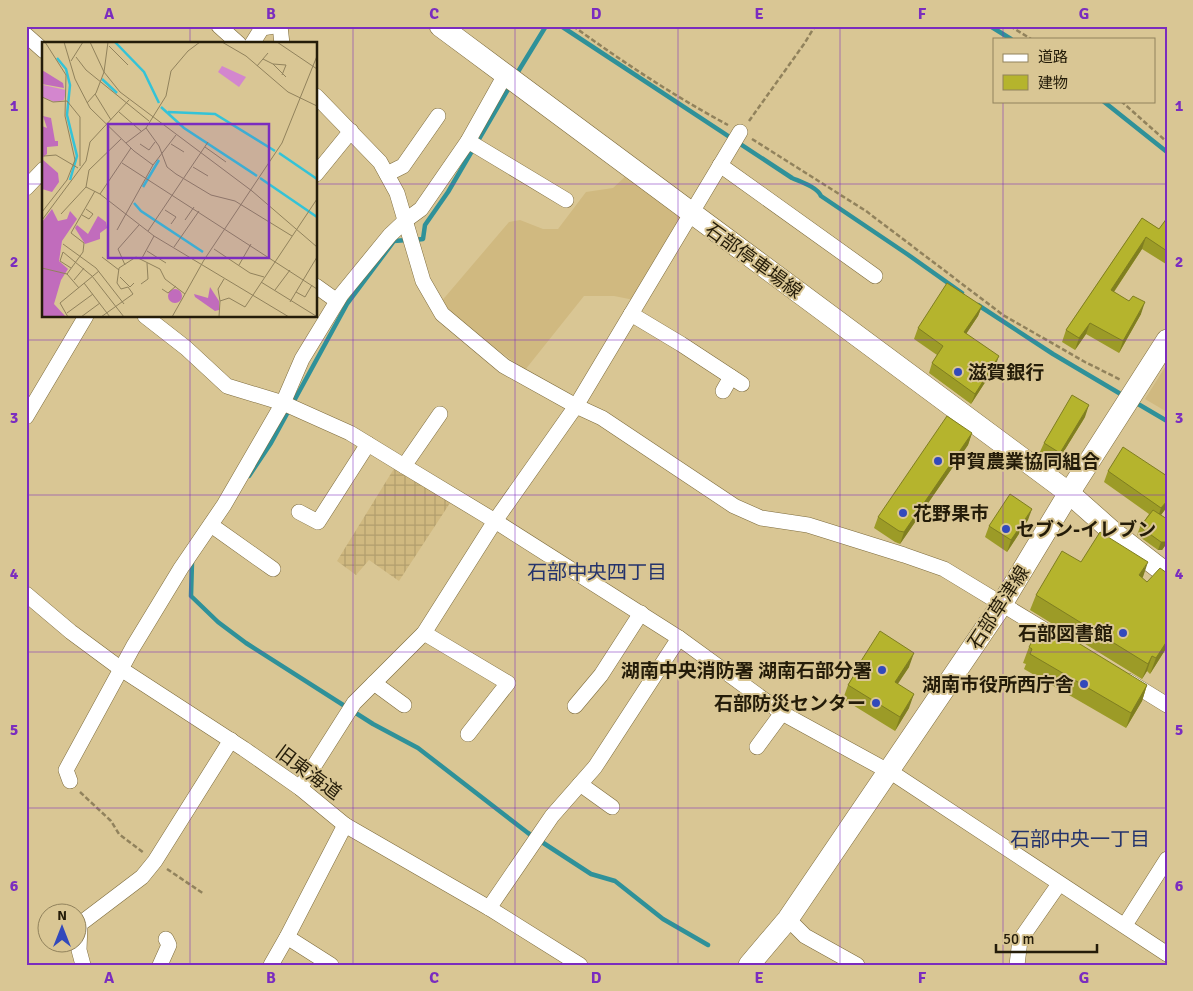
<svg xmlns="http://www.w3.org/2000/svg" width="1193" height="991" font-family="Signika,'Noto Sans JP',sans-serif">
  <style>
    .built { fill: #d0b980 }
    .industrial { fill: url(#industrial-grid) }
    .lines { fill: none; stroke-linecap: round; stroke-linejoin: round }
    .stream { stroke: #2f9199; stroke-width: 4.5 }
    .street-casing { stroke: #7d6b3c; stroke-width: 16 }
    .secondary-casing { stroke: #7d6b3c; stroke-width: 22 }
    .path { stroke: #91825c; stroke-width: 2.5; stroke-dasharray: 5 2.5; stroke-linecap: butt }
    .street { stroke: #fff; stroke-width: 15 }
    .secondary { stroke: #fff; stroke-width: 21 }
    .wall { fill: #9c9b27 }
    .shaded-wall { fill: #7f7e20 }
    .building { fill: #b5b42d; stroke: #7f7e20 }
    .grid { fill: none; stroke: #7b2cbf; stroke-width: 1; stroke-opacity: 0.55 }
    .poi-dot { fill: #3249bb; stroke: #d9c694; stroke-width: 2 }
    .labels { text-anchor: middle; stroke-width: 4; stroke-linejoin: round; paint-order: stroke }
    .street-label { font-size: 19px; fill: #241c09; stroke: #d9c694 }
    .poi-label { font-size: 19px; font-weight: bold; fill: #241c09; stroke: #d9c694; text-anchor: start }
    .neighbourhood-label { font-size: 20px; fill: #24336c; stroke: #d9c694 }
    .inset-river { fill: none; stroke: #34c3d7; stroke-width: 2.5 }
    .inset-road { fill: none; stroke: #91825c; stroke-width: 1 }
    .view { fill: #7b2cbf; fill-opacity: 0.15; stroke: #7b2cbf; stroke-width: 2.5 }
    .inset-edge { fill: none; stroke: #241c09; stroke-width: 2.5 }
    .neatline { fill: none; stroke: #7b2cbf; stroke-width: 2 }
    .grid-label { font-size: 16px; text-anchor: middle; font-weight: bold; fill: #7b2cbf }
  </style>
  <defs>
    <pattern id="industrial-grid" width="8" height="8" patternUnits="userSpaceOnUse" patternTransform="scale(1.25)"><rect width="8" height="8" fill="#d0b980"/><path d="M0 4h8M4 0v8" fill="none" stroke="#b29e6d"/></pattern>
  </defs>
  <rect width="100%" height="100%" fill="#d9c694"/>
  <g class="built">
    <polygon points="628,174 685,218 634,300 614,296 584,296 525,370 452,316 440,303 509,222 520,220 543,229 558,229 586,192 613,188"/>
    <polygon points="1167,364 1167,412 1145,399"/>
  </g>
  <polygon class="industrial" points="395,467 450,503 399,581 369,560 356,575 337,561"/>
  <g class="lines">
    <g class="stream">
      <path d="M 561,26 L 792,178 C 801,182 817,187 821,196 L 907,254 L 962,293"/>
      <polyline points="990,26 1011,39"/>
      <polyline points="516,75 546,26"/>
      <polyline points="1103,101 1167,152"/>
      <polyline points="415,240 423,239 425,225 448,192 510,86"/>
      <polyline points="978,305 1053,354 1124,396"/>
      <polyline points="1133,401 1167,421"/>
      <polyline points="249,476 271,443 347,304 394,241 407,240"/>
      <polyline points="192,562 191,596 218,622 246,643 373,724 418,748 528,833 591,874 615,881 663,919 708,945"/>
    </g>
    <defs>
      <g id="street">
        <polyline points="219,26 239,44"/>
        <polyline points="280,26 282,44"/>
        <polyline points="26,35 44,51"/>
        <polyline points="252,44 262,28 274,26"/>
        <polyline points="316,96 380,162 397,193 423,281 442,314 504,366 576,406 602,418 734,506 761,518 808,525 904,555 944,569 1066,643"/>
        <polyline points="468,141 566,200"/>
        <polyline points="720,165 875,276"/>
        <polyline points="316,174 351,131"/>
        <polyline points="387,174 403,166 438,116"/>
        <polyline points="26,188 44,169"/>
        <polyline points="316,286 337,301"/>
        <polyline points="631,314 681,344 742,384"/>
        <polyline points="145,316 186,348 227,386 283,403 350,433 404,466 495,521 679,638 782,713 897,776 1167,954"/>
        <polyline points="723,391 731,377"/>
        <polyline points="26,417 86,316"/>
        <polyline points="404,466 440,414"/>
        <polyline points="299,512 318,522 368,444"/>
        <polyline points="211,525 273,569"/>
        <polyline points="26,594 71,632 121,669 244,749 300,788 345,825 489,908 580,965"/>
        <polyline points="424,633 508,683 468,734"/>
        <polyline points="1128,681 1167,705"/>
        <polyline points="374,683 404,705"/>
        <polyline points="575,706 601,675 641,613"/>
        <polyline points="757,747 782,713"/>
        <polyline points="70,781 66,770 133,647 181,568 224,505 283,403 302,359 341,295 390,235 406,220 421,209 468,141 505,75"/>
        <polyline points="580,784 612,807"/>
        <polyline points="300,788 354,703 424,633 495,521 576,406 740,132"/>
        <polyline points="489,908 552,816 595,767 679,638"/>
        <polyline points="788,919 805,936 857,965"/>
        <polyline points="1125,925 1167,859"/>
        <polyline points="287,937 331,965"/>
        <polyline points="83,965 79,950 80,924 142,877 155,861 231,740"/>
        <polyline points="160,965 169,945 166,939"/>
        <polyline points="271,965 287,937 345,825"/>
        <polyline points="1017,965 1020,940 1059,884"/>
      </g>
      <g id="secondary">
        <polyline points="440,26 1069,493 1113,532 1167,574"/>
        <polyline points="749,965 788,919 1002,604 1069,493 1167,340"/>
      </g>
    </defs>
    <use href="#street" class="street-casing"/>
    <use href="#secondary" class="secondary-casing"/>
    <g class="path">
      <path d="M 573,26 C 623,62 674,96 728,125"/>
      <polyline points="1010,26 1031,39"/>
      <polyline points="1121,101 1167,142"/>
      <polyline points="749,121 804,44 815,26"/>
      <polyline points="752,139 866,211 1003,315 1085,362 1121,380"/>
      <polyline points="80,792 111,821 119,834 144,853"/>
      <polyline points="167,869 204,894"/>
    </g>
    <use href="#street" class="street"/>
    <use href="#secondary" class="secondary"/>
  </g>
  <g class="wall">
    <polygon points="1142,218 1159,229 1167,218 1167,262 1166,264 1142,249 1114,292 1141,314 1119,353 1086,334 1075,350 1062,342 1066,330"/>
    <polygon points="982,306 978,316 966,334 995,367 971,404 929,373 932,363 937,355 914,339 918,328"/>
    <polygon points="1085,417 1056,464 1039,454 1044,443"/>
    <polygon points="972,433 968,445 900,544 895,542 874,528 878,517"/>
    <polygon points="1108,471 1167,476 1167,507 1161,515 1167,519 1167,543 1162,550 1158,550 1137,535 1140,527 1149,514 1104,482"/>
    <polygon points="1028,520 1007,552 985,537 989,526"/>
    <polygon points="1142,578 1167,647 1150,674 1147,671 1142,679 1030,610 1036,595"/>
    <polygon points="1044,641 1147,685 1142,701 1126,728 1024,669 1026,664 1023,663 1029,647"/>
    <polygon points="861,661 909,667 897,684 909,708 895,731 843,699 848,685 858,669"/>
  </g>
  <g class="shaded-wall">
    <polygon points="1146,237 1142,249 1107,302 1111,290"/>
    <polygon points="1145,302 1141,314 1119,353 1123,341"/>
    <polygon points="982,306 978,316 960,343 964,332"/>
    <polygon points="1090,323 1086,334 1075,350 1079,338"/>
    <polygon points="999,356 995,367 971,404 975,394"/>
    <polygon points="1089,405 1085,417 1056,464 1060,453"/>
    <polygon points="972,433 968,445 900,544 904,532"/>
    <polygon points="1167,501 1167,507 1157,520 1161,508"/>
    <polygon points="1032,509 1028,520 1007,552 1011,540"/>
    <polygon points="1167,540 1167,543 1162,550 1158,550 1161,542"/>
    <polygon points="1148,562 1143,577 1133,590 1139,575"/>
    <polygon points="1167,641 1167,647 1150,674 1156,658"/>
    <polygon points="914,653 909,667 890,696 895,682"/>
    <polygon points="1152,656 1147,671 1142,679 1148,664"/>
    <polygon points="1147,685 1142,701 1126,728 1131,713"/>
    <polygon points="914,694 909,708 895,731 900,717"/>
  </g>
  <g class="building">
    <polygon points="1142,218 1159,229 1167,218 1167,251 1146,237 1111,290 1129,301 1133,296 1145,302 1123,341 1090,323 1079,338 1066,330"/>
    <polygon points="947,283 982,306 964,332 999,356 975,394 932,363 943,346 918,328"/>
    <polygon points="1072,395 1089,405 1060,453 1044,443"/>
    <polygon points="947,416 972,433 904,532 899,531 878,517"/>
    <polygon points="1123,447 1167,476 1167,501 1161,508 1108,471"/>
    <polygon points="1010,494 1032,509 1011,540 989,526"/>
    <polygon points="1153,510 1167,519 1167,540 1165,542 1161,542 1140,527"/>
    <polygon points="1100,532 1148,562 1139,575 1147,582 1160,568 1167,573 1167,641 1156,658 1152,656 1148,664 1036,595 1062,551 1081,562"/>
    <polygon points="1052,627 1147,685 1131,713 1030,654 1032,649 1029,647 1035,636 1044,641"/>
    <polygon points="880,631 914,653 895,682 914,694 900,717 848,685 862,662 861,661"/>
  </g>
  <path class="grid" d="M 190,26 L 190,44M 353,26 L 353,965M 515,26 L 515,965M 678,26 L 678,965M 840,26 L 840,965M 1003,26 L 1003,39M 1003,101 L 1003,965M 26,184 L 44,184M 316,184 L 1167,184M 190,316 L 190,965M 26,340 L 1167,340M 26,495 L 1167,495M 26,652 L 1167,652M 26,808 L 1167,808"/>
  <g class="poi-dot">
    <circle cx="958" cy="372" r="5"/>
    <circle cx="938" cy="461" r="5"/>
    <circle cx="903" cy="513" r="5"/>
    <circle cx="1006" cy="529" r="5"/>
    <circle cx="1123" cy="633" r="5"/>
    <circle cx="882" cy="670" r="5"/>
    <circle cx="1084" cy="684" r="5"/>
    <circle cx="876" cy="703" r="5"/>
  </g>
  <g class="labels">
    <g class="street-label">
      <text transform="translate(754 260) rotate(36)" y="7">石部停車場線</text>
      <text transform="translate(998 607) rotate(-57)" y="7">石部草津線</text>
      <text transform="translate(309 772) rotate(37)" y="7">旧東海道</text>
    </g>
    <g class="poi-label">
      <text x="968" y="379">滋賀銀行</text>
      <text x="948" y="468">甲賀農業協同組合</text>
      <text x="913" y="520">花野果市</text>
      <text x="1016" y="536">セブン-イレブン</text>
      <text x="1113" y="640" text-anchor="end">石部図書館</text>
      <text x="872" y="677" text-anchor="end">湖南中央消防署 湖南石部分署</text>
      <text x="1074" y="691" text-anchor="end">湖南市役所西庁舎</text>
      <text x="866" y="710" text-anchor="end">石部防災センター</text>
    </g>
    <g class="neighbourhood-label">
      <text x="597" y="579">石部中央四丁目</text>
      <text x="1080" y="846">石部中央一丁目</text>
    </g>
  </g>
  <g transform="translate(42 42)">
    <rect width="275" height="275" fill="#d9c694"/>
    <path d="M 180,24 L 204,35 L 197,45 L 176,30 Z" fill="#d386ce"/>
    <path d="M 0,28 L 21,41 L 22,46 L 0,42 ZM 1,74 L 9,76 L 13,99 L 16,99 L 16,104 L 5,105 L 5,112 L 0,116 L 0,84 L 5,86 ZM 0,117 L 16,131 L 17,140 L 10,150 L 0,147 ZM 10,167 L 16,179 L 25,177 L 28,169 L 35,177 L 20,199 L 17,219 L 26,227 L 19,238 L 12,262 L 24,275 L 0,275 L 0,180 ZM 56,174 L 64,180 L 65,186 L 58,191 L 58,197 L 43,202 L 33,186 L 35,183 L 46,192 ZM 168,245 L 177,259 L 177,268 L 173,269 L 153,255 L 152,252 L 166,256 ZM126 254a7 7 0 1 1 14 0a7 7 0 1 1-14 0Z" fill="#c16cbc"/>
    <path d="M 1,43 L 24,48 L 22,58 L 13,60 L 0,55 Z" fill="#d386ce"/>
    <path class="inset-river" d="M 73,0 L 102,30 L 117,61M 15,16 L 24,27 L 28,43 L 25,73 L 35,114 L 28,138M 60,37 L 75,51M 119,65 L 142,86 L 215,134M 126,70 L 173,72 L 233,109M 237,111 L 275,137M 218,136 L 275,175M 101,145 L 117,118M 92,161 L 99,169 L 161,210"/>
    <path class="inset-road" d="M 22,0 L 33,37 L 48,66 L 92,109 L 111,123M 48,0 L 62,30 L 78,50 L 210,149 L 275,205M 180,0 L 204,14 L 246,50 L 275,64M 235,0 L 275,27M 67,4 L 86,23M 34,15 L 44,28 L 107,79M 221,17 L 231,22 L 244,35M 29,19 L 41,0M 231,22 L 244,23 L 240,33M 215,24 L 226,11M 53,52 L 69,78M 0,55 L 11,60 L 25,59 L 38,75 L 38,124M 45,61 L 54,51 L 62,30 L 66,0M 77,70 L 99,89M 104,86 L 117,104 L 125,125 L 134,132 L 169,153 L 193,159 L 250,194M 79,97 L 47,128 L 44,145 L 58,152 L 112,194 L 247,275M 84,101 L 104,86 L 124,54 L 129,29 L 146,9 L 158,0M 98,102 L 107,108 L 113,100M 129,102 L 142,110M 163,105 L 184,120M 2,114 L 14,113 L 36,126M 80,121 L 275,247M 151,125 L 166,134M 58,152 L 89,106M 123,168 L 134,175 L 129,182M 0,170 L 25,138 L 33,118 L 23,74 L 24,33 L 3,0M 19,172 L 44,145M 40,173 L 47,177 L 51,172 L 44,167M 0,178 L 44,119 L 48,100 L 87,58M 143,178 L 152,165M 75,188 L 111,123 L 134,93M 106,189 L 166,100M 21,202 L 54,226 L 82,262M 132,205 L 157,169M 172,207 L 208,231 L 222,235M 105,209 L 124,221M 60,215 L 77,228M 100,216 L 112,194M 83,223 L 76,207 L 97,183M 197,223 L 209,202M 0,226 L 25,232 L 41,210 L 42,201 L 29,191 L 53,149M 29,226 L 18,219 L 21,210 L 50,234 L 82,275M 25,232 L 37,246M 78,235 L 88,245 L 92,241M 32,238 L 42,226M 219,240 L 274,274M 42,241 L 68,275M 99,242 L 106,237 L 105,221M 120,247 L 126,251 L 134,244M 233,248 L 248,228M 254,250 L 263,255 L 270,243M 178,259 L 176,247 L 182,237M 248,260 L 275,215M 25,271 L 51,252M 26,275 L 18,261 L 57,229M 39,275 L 58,261M 59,275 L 91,252 L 86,245 L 79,247 L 75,241 L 77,226 L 94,215 L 118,227 L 123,237 L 143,252M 130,275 L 162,218 L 240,101 L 275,14M 177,275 L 178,259 L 187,256 L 203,265 L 275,157"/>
    <path class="view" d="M 66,82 L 227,82 L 227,216 L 66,216 Z"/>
    <rect width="275" height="275" class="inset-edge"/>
  </g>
  <rect width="1193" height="991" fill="none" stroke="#d9c694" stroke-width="55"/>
  <rect x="993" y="38" width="162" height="65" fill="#d9c694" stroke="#91825c"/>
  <rect x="1003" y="54" width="25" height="8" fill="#ffffff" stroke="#91825c"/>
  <text x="1038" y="62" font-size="15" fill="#241c09">道路</text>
  <rect x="1003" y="75" width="25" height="15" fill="#b5b42d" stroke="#91825c"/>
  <text x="1038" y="88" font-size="15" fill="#241c09">建物</text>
  <g transform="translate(62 928)"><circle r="24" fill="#d9c694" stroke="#91825c"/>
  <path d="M0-4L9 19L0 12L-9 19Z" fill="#3249bb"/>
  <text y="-8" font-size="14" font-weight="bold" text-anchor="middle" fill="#241c09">N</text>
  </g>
  <path d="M996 944v8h101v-8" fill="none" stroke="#241c09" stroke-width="2.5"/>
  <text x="1003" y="944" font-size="15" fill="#241c09" stroke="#d9c694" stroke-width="4" paint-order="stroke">50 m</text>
  <rect x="28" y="28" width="1138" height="936" class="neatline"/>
  <g class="grid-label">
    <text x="109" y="19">A</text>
    <text x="271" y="19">B</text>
    <text x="434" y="19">C</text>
    <text x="596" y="19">D</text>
    <text x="759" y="19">E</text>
    <text x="922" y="19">F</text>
    <text x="1084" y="19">G</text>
    <text x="14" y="111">1</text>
    <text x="1179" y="111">1</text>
    <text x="14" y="267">2</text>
    <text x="1179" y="267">2</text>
    <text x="14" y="423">3</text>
    <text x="1179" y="423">3</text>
    <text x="14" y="579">4</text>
    <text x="1179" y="579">4</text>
    <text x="14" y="735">5</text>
    <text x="1179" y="735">5</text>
    <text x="14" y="891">6</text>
    <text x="1179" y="891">6</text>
    <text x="109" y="983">A</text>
    <text x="271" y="983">B</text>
    <text x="434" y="983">C</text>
    <text x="596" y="983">D</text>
    <text x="759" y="983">E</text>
    <text x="922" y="983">F</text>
    <text x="1084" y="983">G</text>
  </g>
</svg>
